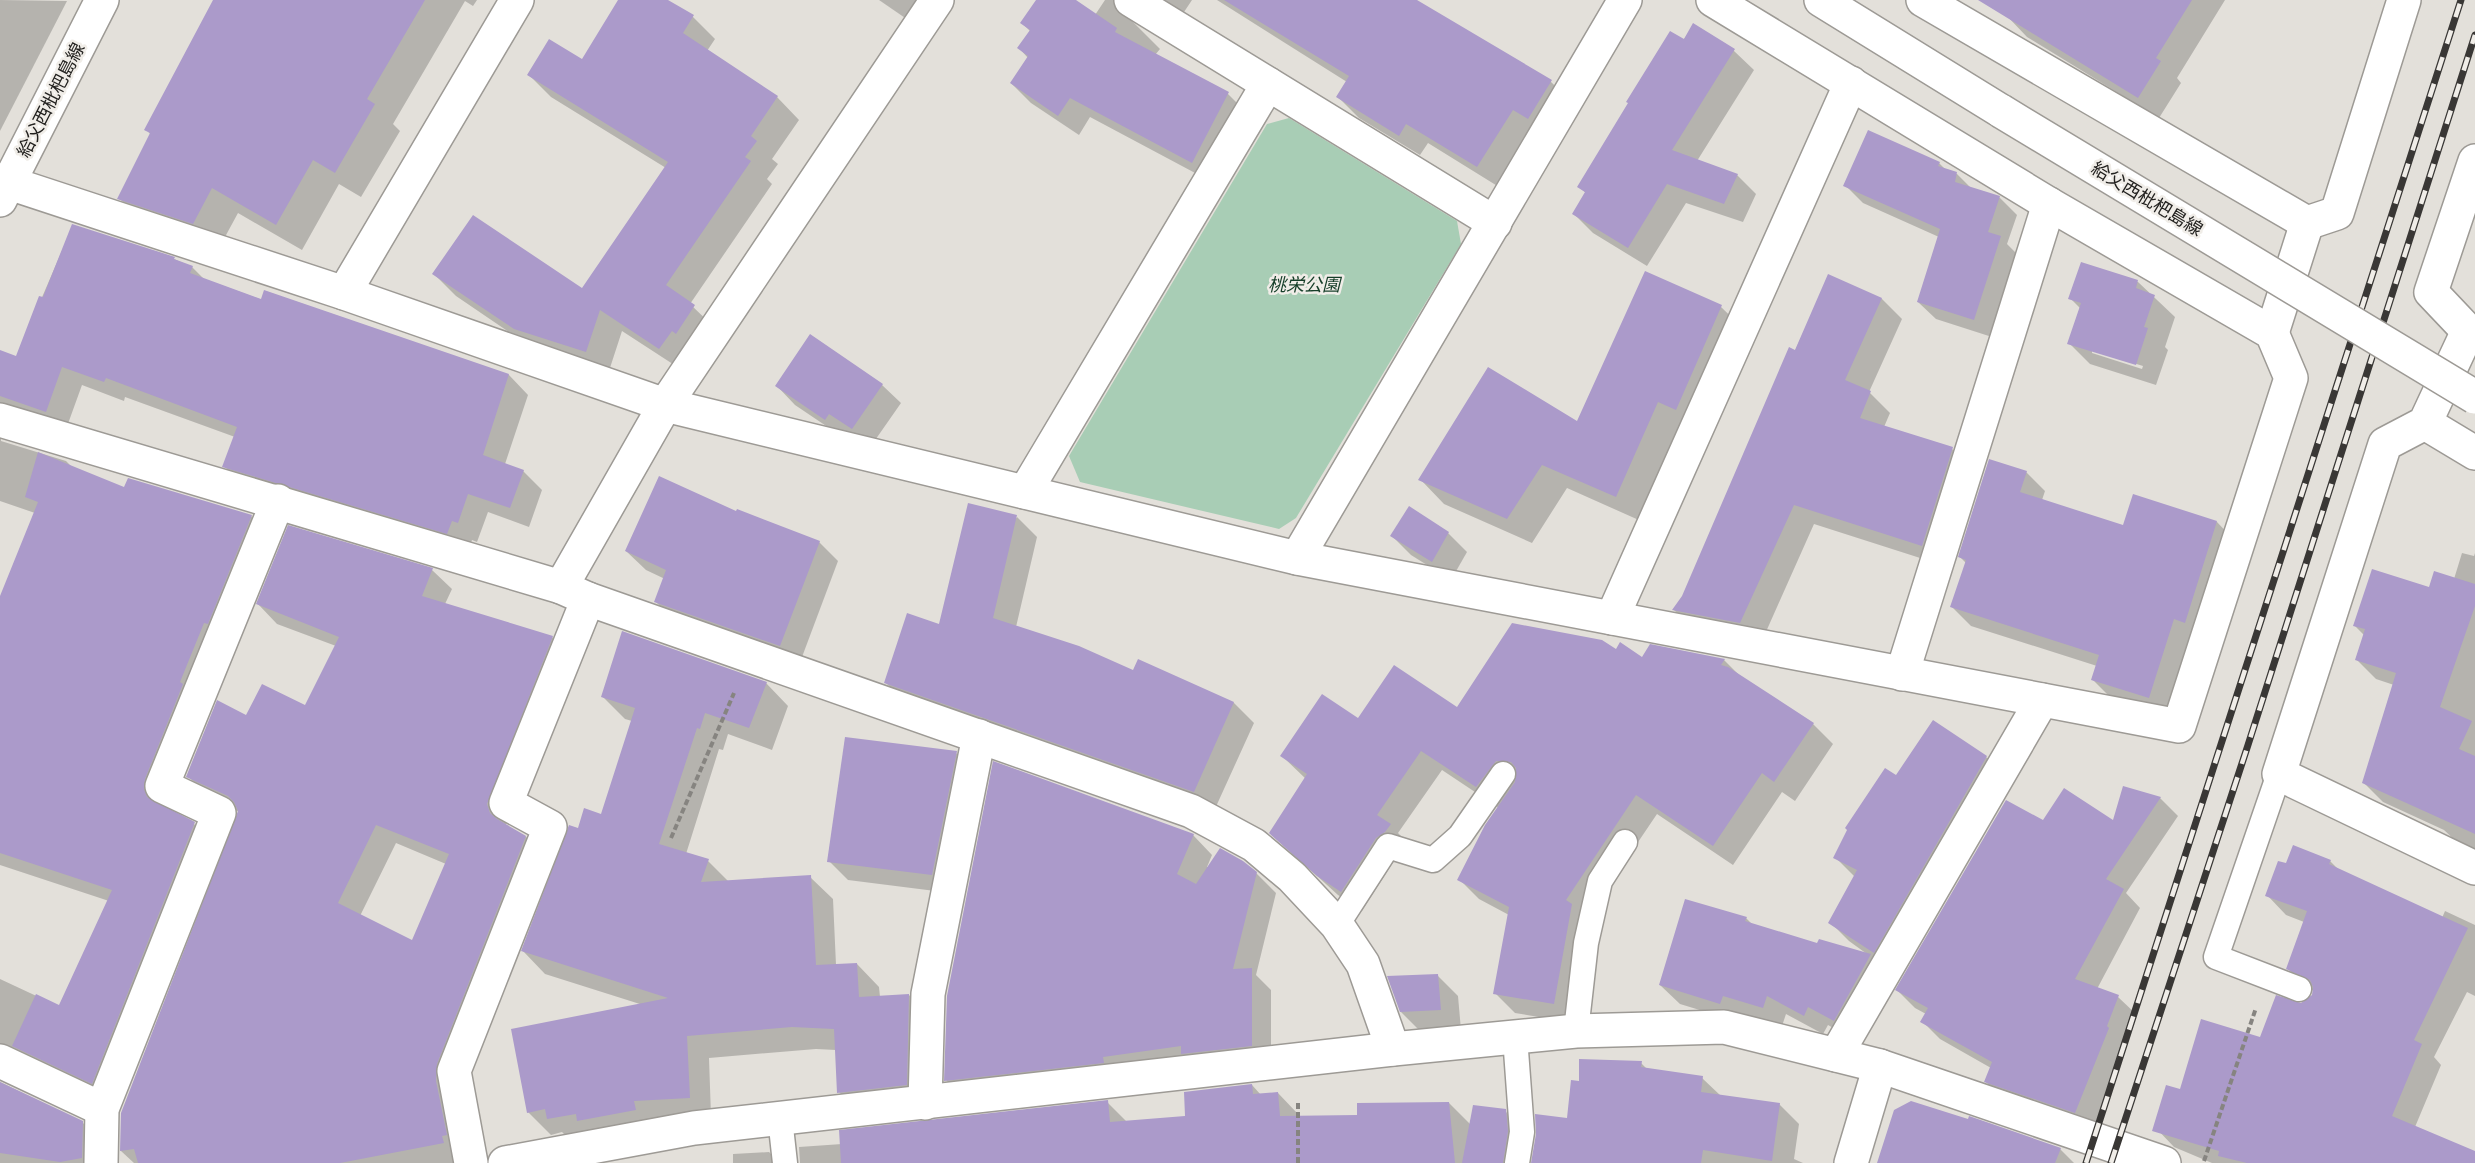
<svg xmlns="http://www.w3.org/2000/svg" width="2475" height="1163" font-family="'Times New Roman','Noto Sans JP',serif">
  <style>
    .green { fill: #a8cdb5 }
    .shadow { fill: #0003; fill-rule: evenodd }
    .building { fill: #ab9aca; fill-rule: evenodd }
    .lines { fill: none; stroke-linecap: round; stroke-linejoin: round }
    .service-casing { stroke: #9d9a95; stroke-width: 27 }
    .minor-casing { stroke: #9d9a95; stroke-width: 36 }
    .secondary-casing { stroke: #9d9a95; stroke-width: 36 }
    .path { stroke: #868480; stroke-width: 4; stroke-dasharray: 6 3; stroke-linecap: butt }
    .service { stroke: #fff; stroke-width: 24 }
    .minor { stroke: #fff; stroke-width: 33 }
    .secondary { stroke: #fff; stroke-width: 33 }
    .rail-casing { stroke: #393735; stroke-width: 7 }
    .rail { stroke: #f0ede8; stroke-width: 4.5; stroke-dasharray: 14; stroke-linecap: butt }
    .secondary-bridge-casing { stroke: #9d9a95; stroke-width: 36; stroke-linecap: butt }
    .secondary-bridge { stroke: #fff; stroke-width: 33 }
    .labels { text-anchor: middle; stroke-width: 5; stroke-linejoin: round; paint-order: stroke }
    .street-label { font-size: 18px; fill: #22211f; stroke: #f0ede8 }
    .park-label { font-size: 18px; font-style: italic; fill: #153e28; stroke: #f0ede8 }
  </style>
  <rect width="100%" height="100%" fill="#e3e0da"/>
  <polygon class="green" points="1289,118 1457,221 1461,244 1296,518 1279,529 1080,482 1069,456 1267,124"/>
  <g class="shadow">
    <polygon points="0,0 67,1 0,131"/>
    <polygon points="214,0 477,0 473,6 465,1 393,124 400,131 361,197 339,184 302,250 238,213 219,248 144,224 119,198 151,135 146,129"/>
    <polygon points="620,0 665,0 693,17 715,39 707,51 777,97 799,120 772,159 778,164 767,179 772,184 690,304 716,329 682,370 622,331 608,374 537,351 456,296 434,274 582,290 666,168 551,97 529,75 583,61"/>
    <polygon points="879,0 949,0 927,33"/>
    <polygon points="1038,0 1073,0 1095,15 1105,0 1192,0 1182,15 1135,10 1132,21 1160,49 1155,55 1228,94 1248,114 1212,182 1090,117 1079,135 1031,103 1011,83 1028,58 1019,48 1031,32 1022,23"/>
    <polygon points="1217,0 1414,0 1551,82 1572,102 1499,187 1428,143 1420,155 1359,118 1338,97 1347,82"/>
    <polygon points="2006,0 2225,0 2177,78 2181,83 2159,118 2027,37 2007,16"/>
    <polygon points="1694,25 1734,51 1754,70 1697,161 1737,175 1756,194 1743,222 1686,203 1647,266 1593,233 1574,214 1586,193 1579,187"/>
    <polygon points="1939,163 1946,170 1957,174 1972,189 1999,197 2017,215 2007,244 2018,255 1992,337 1936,319 1918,302 1939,237 1863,203 1845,185"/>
    <polygon points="73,225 174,259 192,267 204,279 262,300 265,291 509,375 528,395 505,464 523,471 542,490 529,527 488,512 477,542 472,540 467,552 244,486 224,466 235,437 125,397 124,401 82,385 65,432 1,435 1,441 66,461 73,468 125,489 251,516 271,535 163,799 163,807 194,824 214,843 111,1102 2,1073 0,1082 82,1122 102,1142 101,1163 0,1163 0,979 60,1007 109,901 0,865 0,600 35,513 0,501 0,352 16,358"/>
    <path d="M 2082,264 L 2138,282 L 2175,317 L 2165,347 L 2168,350 L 2156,385 L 2090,364 L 2069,343 L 2080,308 L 2070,298 ZM 2092,350 L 2143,366 L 2142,369 L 2092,353 Z"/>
    <polygon points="1646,273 1721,307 1746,331 1641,521 1567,488 1532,543 1444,504 1420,479 1578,423"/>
    <polygon points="1829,276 1882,299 1902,319 1869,392 1890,413 1884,427 1952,449 1973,469 1942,565 1814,524 1761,643 1694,630 1674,610 1683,597"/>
    <polygon points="811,336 882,385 901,403 871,446 848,431 844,438 795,405 777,386"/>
    <polygon points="2026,472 2045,491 2042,500 2124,527 2217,522 2235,541 2168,716 2111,698 2092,679 2097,666 1971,626 1952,607 1966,563 1960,557"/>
    <polygon points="1410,508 1448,533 1467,552 1451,580 1411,555 1392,536"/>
    <polygon points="737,514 819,542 838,561 799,665 675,621 656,602 665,579 646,570 626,551"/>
    <polygon points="1017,517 1037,537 1016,627 1134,672 1139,661 1234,703 1254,723 1214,811 906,703 886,683 941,626"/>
    <polygon points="2462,553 2474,556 2475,553 2475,852 2459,844 2444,830 2383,802 2364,783 2394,685 2376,679 2356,659 2364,635 2355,626 2454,579"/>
    <path d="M 432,570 L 452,589 L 445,604 L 552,637 L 571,657 L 507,817 L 506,825 L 526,837 L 545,856 L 455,1084 L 460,1163 L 134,1163 L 121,1151 L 239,812 L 207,796 L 188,776 L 247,717 L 306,707 L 336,646 L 277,624 L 258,604 ZM 396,843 L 446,864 L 413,942 L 360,916 Z"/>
    <polygon points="1616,651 1643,659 1724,660 1742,678 1813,724 1833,744 1795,801 1782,792 1733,865 1657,814 1586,919 1574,1023 1515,1013 1495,993 1509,915 1479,899 1459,879 1499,808 1442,770 1398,833 1410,845 1396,858 1362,911 1338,895 1270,833 1306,779 1282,756 1359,720 1457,709"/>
    <polygon points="766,683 788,706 772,750 728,734 723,750 719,749 686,854 708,861 729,882 810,877 833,899 836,965 857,964 879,987 880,997 909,995 931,1018 929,1107 861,1115 839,1092 836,1050 816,1049 709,1058 711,1116 571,1141 562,1132 551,1135 528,1112 643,1005 545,974 523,951 579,830 602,816 632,721 625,719 603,697"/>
    <polygon points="1933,722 1986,757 2006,776 1853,1039 1828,1025 1823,1034 1786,1014 1782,1026 1739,1022 1680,1004 1660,985 1746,918 1753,925 1818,945 1867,954 1849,941 1830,922 1855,877 1835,857 1896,778"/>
    <polygon points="956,753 975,771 951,893 848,880 829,861"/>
    <polygon points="2124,788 2160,798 2178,816 2126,893 2140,908 2097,989 2118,997 2136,1014 2124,1044 2126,1046 2093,1129 2003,1099 1985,1081 1991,1068 1940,1039 1922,1021 1926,1014 1915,1008 1897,990 2043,822 2114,823"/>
    <polygon points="1193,835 1212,855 1207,867 1256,873 1276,893 1256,975 1271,990 1271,1065 966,1100 946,1080"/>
    <polygon points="2330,861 2339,870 2442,918 2445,911 2475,925 2475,996 2467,992 2434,1057 2441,1065 2415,1127 2475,1152 2475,1163 2212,1163 2174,1147 2155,1127 2313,995 2314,991 2307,988 2287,968 2304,922 2286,915 2267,895 2286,865"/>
    <polygon points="1437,975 1458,996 1461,1030 1422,1033 1401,1012"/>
    <polygon points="1641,1063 1648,1070 1702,1078 1721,1096 1779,1104 1799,1124 1794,1159 1803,1163 1533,1163 1568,1120 1580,1082"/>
    <polygon points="1252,1085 1261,1095 1278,1093 1297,1113 1298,1117 1359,1116 1449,1103 1471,1125 1505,1111 1525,1131 1525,1163 800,1163 799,1147 842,1144 1107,1102 1127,1122 1187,1117"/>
    <polygon points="1969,1121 2060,1149 2074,1163 1879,1163"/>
    <polygon points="769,1152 780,1163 733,1163 733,1154"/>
  </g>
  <g class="building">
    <polygon points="213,0 425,0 367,99 375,104 335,173 313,160 276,225 212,188 193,224 117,199 150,133 144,130"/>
    <polygon points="618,0 668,0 694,15 683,33 778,96 751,136 757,141 745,157 751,161 666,285 695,305 676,334 672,331 659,349 600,310 586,352 514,329 432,274 473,215 582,288 668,162 527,75 549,39 582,59"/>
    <polygon points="1036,0 1076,0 1117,28 1115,32 1229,92 1192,163 1070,98 1058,116 1010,83 1028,56 1017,48 1030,30 1020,23"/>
    <polygon points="1224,0 1417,0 1552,80 1528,119 1513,110 1477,167 1406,124 1399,136 1336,97 1349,76"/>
    <polygon points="1978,0 2192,0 2156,58 2161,61 2138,98"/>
    <polygon points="1693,23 1735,49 1672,150 1738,174 1724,204 1667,184 1628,248 1572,214 1585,192 1577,187 1628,103 1626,102 1670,31 1684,39"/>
    <polygon points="1868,130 1940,162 1938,166 1957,172 1955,182 2000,196 1988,232 2001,236 1974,320 1917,302 1940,229 1843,186"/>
    <polygon points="72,224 175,257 174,259 193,266 190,273 261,299 264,290 509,374 483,455 524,470 510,508 468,494 458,523 452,521 447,534 222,467 237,427 106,378 104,382 62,367 46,412 0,396 0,350 16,356 39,296 43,297"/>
    <polygon points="2081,262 2138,280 2136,288 2155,295 2144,327 2148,328 2136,365 2067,344 2081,303 2068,299"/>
    <polygon points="1645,271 1722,305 1676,410 1658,402 1616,497 1542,465 1507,519 1418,480 1488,367 1577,421"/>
    <polygon points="1828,274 1882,298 1845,380 1871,391 1860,418 1953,447 1922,546 1794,505 1740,623 1672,610 1682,596 1789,347 1795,350"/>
    <polygon points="810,334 883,384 852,429 829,414 825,420 775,386"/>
    <polygon points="38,452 124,487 128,478 252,515 208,624 204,623 180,682 183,684 145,779 144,789 147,797 195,822 92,1084 12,1046 36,994 59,1005 112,890 0,853 0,596 38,502 25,497"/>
    <polygon points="1989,459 2027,471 2020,492 2123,525 2133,494 2217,521 2185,623 2174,619 2149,698 2091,680 2099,655 1950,607 1966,560 1958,557"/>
    <polygon points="659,476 736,511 737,509 820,541 780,646 654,602 666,570 625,551"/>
    <polygon points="968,503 1017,515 993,618 1079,646 1133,670 1138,659 1234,702 1194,792 884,683 907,613 939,624"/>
    <polygon points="1409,506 1449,532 1432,562 1390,536"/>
    <path d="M 288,525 L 433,568 L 422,596 L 553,636 L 487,804 L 490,813 L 497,819 L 526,836 L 437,1064 L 436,1081 L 447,1135 L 442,1136 L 444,1143 L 340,1163 L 138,1163 L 134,1149 L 120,1151 L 121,1113 L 238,811 L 234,802 L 228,796 L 186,777 L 217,700 L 246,715 L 262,684 L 305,705 L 339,637 L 256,604 ZM 376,825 L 449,854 L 412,940 L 338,903 Z"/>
    <polygon points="2372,569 2429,587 2434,571 2475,584 2475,606 2440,707 2472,721 2459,749 2475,756 2475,834 2362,783 2396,673 2355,660 2365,629 2353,626"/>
    <polygon points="1512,623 1602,640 1616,649 1620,642 1642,657 1650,644 1725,659 1721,665 1728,667 1814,723 1774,782 1762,773 1713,846 1636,795 1566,900 1572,904 1554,1004 1493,994 1509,907 1457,880 1485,825 1515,782 1516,768 1511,762 1496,761 1476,787 1421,751 1377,815 1391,824 1385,832 1376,838 1341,892 1317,876 1269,833 1307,774 1280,756 1322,694 1358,718 1394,665 1457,707"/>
    <polygon points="622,631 767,682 749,728 705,713 700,729 697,728 659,844 709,859 701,882 811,875 816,965 857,963 859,997 909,994 907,1085 837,1093 834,1029 792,1027 687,1036 690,1098 634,1101 636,1110 577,1121 576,1114 547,1119 545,1109 527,1113 511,1029 668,998 521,951 569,825 578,828 584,808 601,814 635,708 601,697"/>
    <polygon points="1933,720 1987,756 1874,953 1828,923 1857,870 1833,858 1847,830 1845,828 1885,768 1896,775"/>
    <polygon points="845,737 957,751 932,875 827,862"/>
    <polygon points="993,761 1194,834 1177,874 1196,884 1220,848 1243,861 1257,872 1233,969 1252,968 1252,1046 1181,1054 1181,1046 1103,1057 1104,1063 944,1081 947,996"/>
    <polygon points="2123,786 2161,797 2106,879 2124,889 2075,979 2119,995 2107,1026 2109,1028 2075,1113 1984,1082 1992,1062 1920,1022 1928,1008 1895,990 2006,800 2043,820 2064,788 2113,820"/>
    <polygon points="2293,845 2331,860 2329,864 2468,928 2414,1040 2422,1044 2392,1116 2475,1151 2475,1163 2247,1163 2218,1156 2219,1151 2152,1131 2166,1085 2180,1089 2201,1019 2260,1037 2276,995 2301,1003 2312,995 2313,987 2310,980 2286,969 2307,911 2265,896 2278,861 2286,863"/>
    <polygon points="1685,899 1747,917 1745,921 1817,943 1819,939 1871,954 1834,1021 1808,1007 1804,1016 1767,996 1763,1008 1723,996 1720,1004 1659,985"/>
    <polygon points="1438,974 1441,1010 1400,1012 1387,976"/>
    <polygon points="1579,1059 1642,1061 1641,1067 1703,1076 1701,1092 1780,1103 1772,1161 1703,1150 1701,1163 1531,1163 1536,1134 1535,1114 1567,1118 1571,1080 1579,1081"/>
    <polygon points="0,1082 83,1121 82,1158 60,1162 0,1153"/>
    <polygon points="1252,1084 1253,1094 1278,1092 1280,1116 1357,1115 1357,1103 1449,1102 1455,1163 841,1163 839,1130 1108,1100 1110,1122 1185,1116 1184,1092"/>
    <polygon points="1911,1101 1968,1119 1969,1116 2061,1148 2055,1163 1877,1163 1894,1110"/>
    <polygon points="1473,1105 1506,1109 1508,1131 1503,1163 1462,1163"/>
  </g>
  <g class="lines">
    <defs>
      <g id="service">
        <polyline points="2279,774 2216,957 2299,989"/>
        <polyline points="1337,925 1388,846 1433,860 1460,836 1503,774"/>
        <polyline points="1576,1031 1586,943 1600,881 1625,842"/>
        <polyline points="1515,1037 1522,1132 1517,1163"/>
        <polyline points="780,1118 785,1163"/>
      </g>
      <g id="minor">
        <polyline points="1131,0 1495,223"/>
        <polyline points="1923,0 2307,223 2337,213 2404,0"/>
        <polyline points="2475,161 2431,292 2468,331 2475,333"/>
        <polyline points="0,180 344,293 665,405 1297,558 2179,726 2291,378 2272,333 2049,204 1713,0"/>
        <polyline points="344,293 517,0"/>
        <polyline points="2468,331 2425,423 2385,444 2279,774 2475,868"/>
        <polyline points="2272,333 2307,223"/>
        <polyline points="0,420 561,587"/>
        <polyline points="2425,423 2475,453"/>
        <polyline points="1025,492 1268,84"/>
        <polyline points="1297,558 1625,0"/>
        <polyline points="588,599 1191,811 1254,845 1292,877 1337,925 1363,964 1393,1049"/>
        <polyline points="1612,618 1851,83"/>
        <polyline points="1902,674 2049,204"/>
        <polyline points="1836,1055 2042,700"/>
        <polyline points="0,1061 102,1109"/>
        <polyline points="925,1103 928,994 979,736"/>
        <polyline points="101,1163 102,1109 219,813 162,786 278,501"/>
        <polyline points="471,1163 454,1071 550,827 506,803 588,599 561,587 665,405 937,0"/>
        <polyline points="505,1163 694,1128 1393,1049 1576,1031 1724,1027 1880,1066 2164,1163"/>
        <polyline points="1851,1163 1880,1066"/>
      </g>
      <g id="secondary">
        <polyline points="1821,0 2001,111"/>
        <polyline points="0,200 102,0"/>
      </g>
    </defs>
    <use href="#service" class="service-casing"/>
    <use href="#minor" class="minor-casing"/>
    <use href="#secondary" class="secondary-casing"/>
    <g class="path">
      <polyline points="671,838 734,693"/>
      <polyline points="2204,1161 2256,1008"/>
      <polyline points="1298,1163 1298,1100"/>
    </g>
    <use href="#service" class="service"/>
    <use href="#minor" class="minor"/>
    <use href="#secondary" class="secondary"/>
    <defs>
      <g id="rail">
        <polyline points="2086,1163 2461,0"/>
        <polyline points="2111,1163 2248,745 2475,35"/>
      </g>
    </defs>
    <use href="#rail" class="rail-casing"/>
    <use href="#rail" class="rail"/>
    <defs>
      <polyline id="secondary-bridge" points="2001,111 2475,397"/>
    </defs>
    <use href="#secondary-bridge" class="secondary-bridge-casing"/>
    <use href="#secondary-bridge" class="secondary-bridge"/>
  </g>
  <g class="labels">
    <g class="street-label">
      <text transform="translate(51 100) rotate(-63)" y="6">給父西枇杷島線</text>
      <text transform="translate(2147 199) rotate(31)" y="6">給父西枇杷島線</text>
    </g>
    <g class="park-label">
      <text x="1304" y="291">桃栄公園</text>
    </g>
  </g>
</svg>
